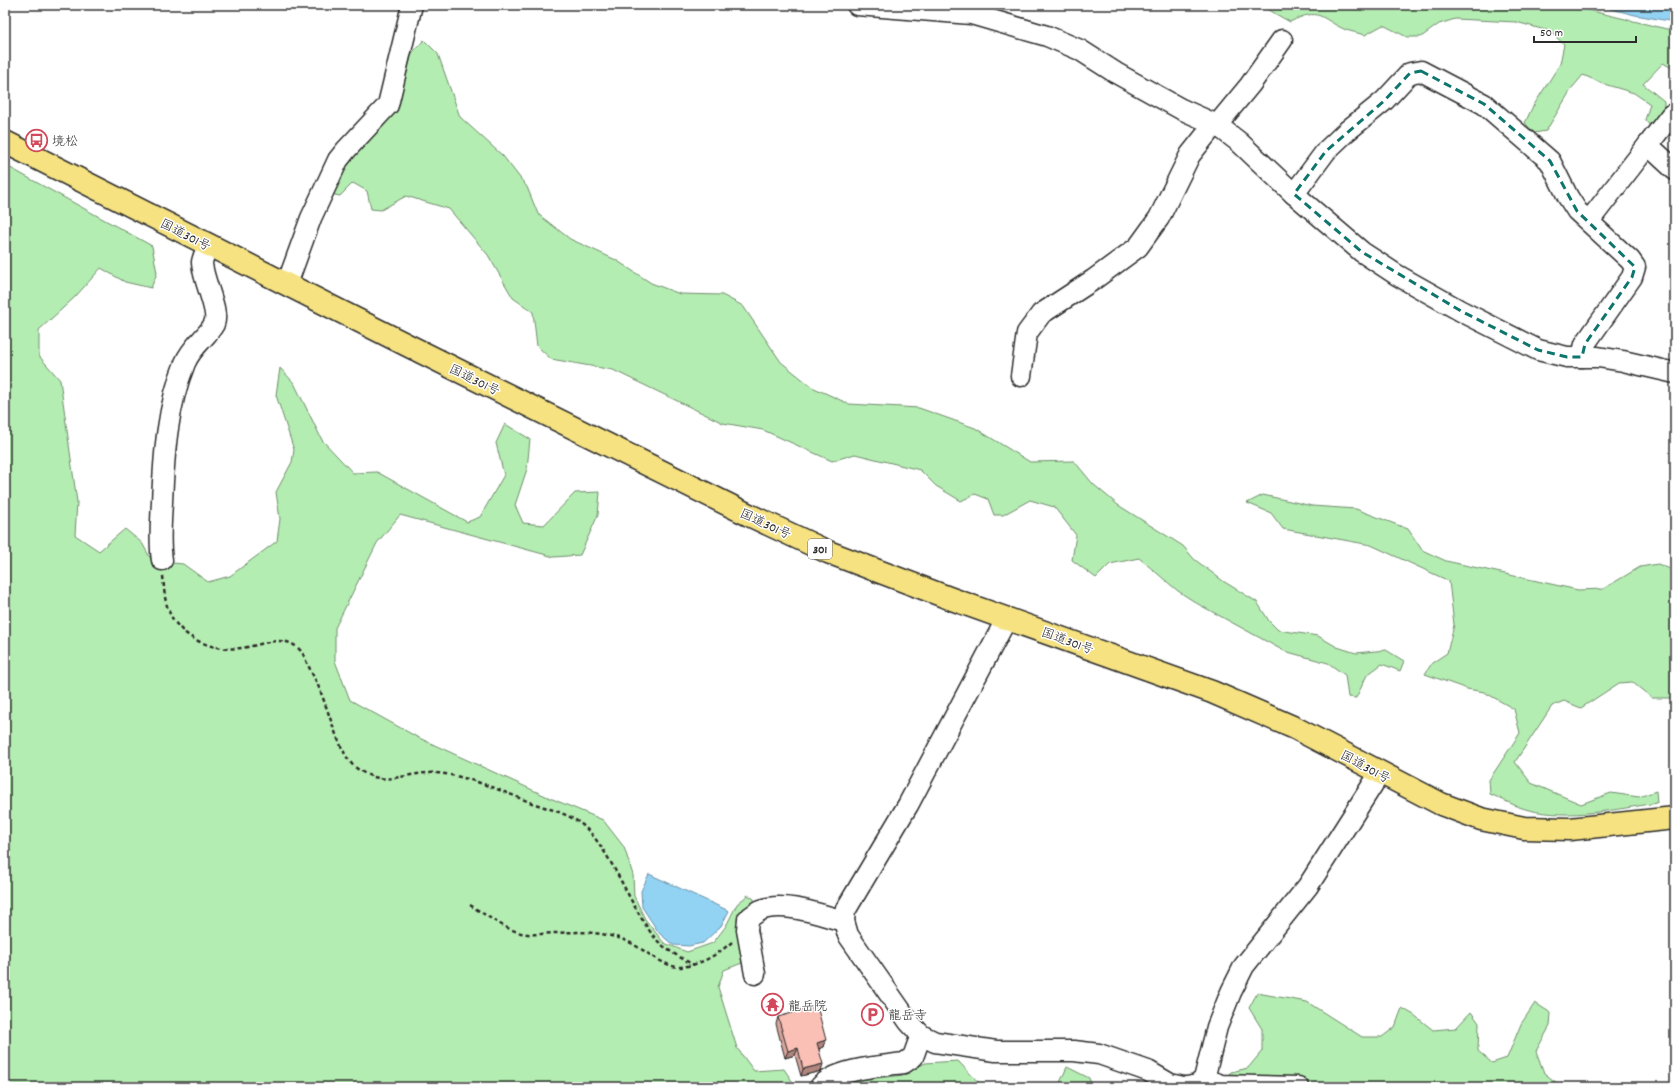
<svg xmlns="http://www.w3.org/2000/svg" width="1680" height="1092" font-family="Dekko,'Klee One',sans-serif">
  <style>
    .green { fill: #b4edb1; stroke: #708c6e }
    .water { fill: #92d3f4; stroke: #6990a4 }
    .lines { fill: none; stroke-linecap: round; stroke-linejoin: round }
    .minor-casing { stroke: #2b2b2b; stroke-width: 23 }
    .highway-casing { stroke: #2b2b2b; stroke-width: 25 }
    .path { stroke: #2b2b2b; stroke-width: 2.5; stroke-dasharray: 4 3; stroke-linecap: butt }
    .minor { stroke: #fff; stroke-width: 20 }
    .highway { stroke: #f6e281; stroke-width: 22 }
    .wall { fill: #d8a59c; stroke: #2b2b2b }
    .shaded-wall { fill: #b0867f; stroke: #2b2b2b }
    .building { fill: #fbc0b5; stroke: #2b2b2b }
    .marked { fill: none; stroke: #0f766e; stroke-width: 3; stroke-dasharray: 8 5; stroke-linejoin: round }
    .labels { text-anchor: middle; stroke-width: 3; stroke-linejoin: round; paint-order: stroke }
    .shield { fill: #fff; stroke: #6b6b6b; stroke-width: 1 }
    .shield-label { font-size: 12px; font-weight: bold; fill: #2b2b2b }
    .poi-label { font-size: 13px; fill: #2b2b2b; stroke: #fff; text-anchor: start }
    .street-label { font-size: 13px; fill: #2b2b2b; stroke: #fff }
  </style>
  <rect width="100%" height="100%" fill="#fff"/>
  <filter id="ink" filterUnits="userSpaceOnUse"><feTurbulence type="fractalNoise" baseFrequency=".025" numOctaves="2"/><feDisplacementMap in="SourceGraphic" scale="8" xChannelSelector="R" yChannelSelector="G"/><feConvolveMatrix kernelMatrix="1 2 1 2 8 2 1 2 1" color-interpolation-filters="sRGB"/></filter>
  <g filter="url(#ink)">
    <g class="green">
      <path d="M 1241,5 L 1567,5 L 1675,31 L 1675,70 L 1663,63 L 1643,84 L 1664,101 L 1664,109 L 1651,127 L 1645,120 L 1650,104 L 1634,93 L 1604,84 L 1583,75 L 1572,88 L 1546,131 L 1534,133 L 1525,123 L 1532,108 L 1560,64 L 1564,44 L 1549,31 L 1516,22 L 1455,19 L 1439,24 L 1421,37 L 1407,37 L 1383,25 L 1365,35 C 1359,33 1352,32 1346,30 C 1320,19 1321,6 1290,22 L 1267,9 Z"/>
      <polygon points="424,40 438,54 460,117 503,156 527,187 538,214 570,239 616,260 651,283 680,294 722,295 743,306 781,362 812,387 849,404 919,408 975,428 1030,462 1074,461 1093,484 1118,505 1183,546 1194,559 1223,581 1257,602 1269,621 1278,630 1318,636 1337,647 1356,653 1386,650 1404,661 1400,671 1382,664 1367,675 1356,698 1348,697 1345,675 1328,663 1284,651 1198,604 1178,591 1139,558 1110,564 1096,578 1072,560 1076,535 1054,507 1030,500 1003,515 994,515 988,499 975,494 961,501 936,486 920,470 855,454 832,461 763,430 723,423 613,370 551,359 537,346 533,312 513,298 488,255 449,209 406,196 381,210 371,209 367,191 353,183 340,196 330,194 349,154 378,131 398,104 412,53"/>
      <polygon points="5,165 152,246 157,273 151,288 125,282 101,268 75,297 39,330 39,356 60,380 77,502 75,535 99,551 125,529 142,543 152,561 183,564 208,582 230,576 277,541 280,519 276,492 292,462 294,450 276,395 280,368 294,383 322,440 353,473 377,472 467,522 480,517 504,475 496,443 505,424 530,439 527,469 515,505 523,523 544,525 575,493 600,492 598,515 580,555 554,557 400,515 377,543 335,628 335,661 350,700 417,737 550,798 603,820 624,847 633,875 634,896 645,919 664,943 687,952 713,943 726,926 737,904 748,895 754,899 759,935 742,963 724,970 718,987 737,1048 754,1071 784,1069 796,1087 5,1087"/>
      <path d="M 1263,495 L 1312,506 L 1356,509 L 1408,529 L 1422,550 L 1446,561 L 1578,590 L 1603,589 L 1640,567 L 1658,564 L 1675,571 L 1675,696 L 1672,698 L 1652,698 L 1632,682 L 1619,683 L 1581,708 L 1564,701 L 1552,706 L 1515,762 L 1531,783 L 1581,804 L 1611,793 L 1639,797 L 1656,791 L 1657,803 C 1617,809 1569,820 1529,810 C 1516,807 1502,799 1490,794 L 1489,780 L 1520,733 L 1514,709 L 1484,692 L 1467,689 L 1425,674 L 1432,663 L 1447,653 L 1454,625 L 1449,581 L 1371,545 L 1283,529 L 1271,513 L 1247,503 Z"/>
      <polygon points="1257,993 1307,1002 1362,1037 1382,1037 1395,1027 1402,1008 1414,1015 1433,1030 1456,1028 1471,1012 1479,1023 1478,1051 1492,1063 1507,1058 1521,1024 1535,1003 1551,1013 1550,1026 1536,1051 1544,1073 1562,1087 1215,1087 1231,1072 1248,1068 1262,1051 1262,1029 1249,1008"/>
      <polygon points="958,1061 983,1087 841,1087 849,1081 904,1075 925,1063"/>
      <polygon points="1067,1067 1089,1078 1092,1087 1058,1087"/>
    </g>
    <g class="water">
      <polygon points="1595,5 1675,5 1675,22 1635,15"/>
      <polygon points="649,874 729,911 721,926 703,943 689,946 673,945 659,933 642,907 641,891"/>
    </g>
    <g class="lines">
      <defs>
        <g id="minor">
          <polyline points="857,5 971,14 1047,36 1080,50 1116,73 1181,109 1217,125 1239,142 1294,194 1362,252 1397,275 1461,311 1538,350 1567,357 1598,357 1623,361 1675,373"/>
          <polyline points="1648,145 1671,115"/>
          <polyline points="1294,194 1326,151 1347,131 1384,101 1410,73 1421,71 1484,104 1550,161 1568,197 1577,211 1630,260 1635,267 1632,277 1585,344 1582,357"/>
          <polyline points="1589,221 1648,145 1675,170"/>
          <polyline points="287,284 311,218 338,160 346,150 388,105 412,5"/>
          <polyline points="1021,376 1027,333 1041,314 1093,280 1138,247 1159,218 1190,155 1209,131 1217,125 1250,85 1282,40"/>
          <path d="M 162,560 C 159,541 161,522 162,502 C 164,455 167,407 185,363 C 192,346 207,337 214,324 C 220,311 202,279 202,262 C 203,257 206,250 208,245"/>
          <polyline points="1007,618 908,805 845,911 844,921 848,935 909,1022 921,1035 935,1042 996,1051 1074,1051 1099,1054 1148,1071 1170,1084 1183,1087"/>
          <path d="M 755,974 L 747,930 L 748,919 C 752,916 757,912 761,910 C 784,901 821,915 844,921"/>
          <polyline points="1204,1079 1221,1085 1298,1087"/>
          <path d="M 820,1087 C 835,1069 881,1066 904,1063 L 913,1057 L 921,1035"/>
          <polyline points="1187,1087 1197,1085 1204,1079 1217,1027 1231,992 1244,966 1308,886 1380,773"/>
        </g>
        <polyline id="highway" points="5,142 405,344 749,515 828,552 949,598 1212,692 1295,728 1441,804 1481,819 1524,828 1570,829 1675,818"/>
      </defs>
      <use href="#minor" class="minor-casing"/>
      <use href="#highway" class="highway-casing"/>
      <g class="path">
        <path d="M 163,576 C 164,585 164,594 166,602 C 173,635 209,652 241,648 C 261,646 283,632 300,650 C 304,654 306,662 309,667 C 313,676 318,684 321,693 C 329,712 340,755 355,767 C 384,790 405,771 436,773 C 466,775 504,792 532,803 C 547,808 566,813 580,823 C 610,846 629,906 655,938 C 664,949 681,958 694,965"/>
        <path d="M 470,905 C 486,915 503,928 521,933 C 533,936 546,933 558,933 C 580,931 603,932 624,940 C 641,946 663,968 681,967 C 701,965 718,954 732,942"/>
      </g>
      <use href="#minor" class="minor"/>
      <use href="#highway" class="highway"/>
    </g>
    <polygon class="wall" points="778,1017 826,1040 824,1047 819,1049 821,1071 801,1076 795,1055 785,1058 776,1024"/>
    <g class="shaded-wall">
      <polygon points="826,1040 824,1047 815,1050 817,1043"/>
      <polygon points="798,1048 795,1055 785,1058 788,1051"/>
      <polygon points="823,1064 821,1071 801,1076 803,1069"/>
    </g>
    <polygon class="building" points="817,1006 826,1040 817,1043 823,1064 803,1069 798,1048 788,1051 778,1017"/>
  </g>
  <path class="marked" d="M 1421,71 L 1484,104 L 1550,161 L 1577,211 L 1635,267 L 1632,277 L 1585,344 L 1582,357 L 1567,357 L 1538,350 L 1461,311 L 1362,252 L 1294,194 L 1326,151 L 1384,101 L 1410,73 Z"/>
  <defs>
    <symbol id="bus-ring" viewBox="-11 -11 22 22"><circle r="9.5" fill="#fff" stroke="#d1495b" stroke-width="1.5"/><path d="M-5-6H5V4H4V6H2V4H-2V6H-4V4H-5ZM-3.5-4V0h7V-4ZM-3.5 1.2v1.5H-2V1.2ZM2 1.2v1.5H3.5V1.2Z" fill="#d1495b"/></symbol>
    <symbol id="temple-ring" viewBox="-11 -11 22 22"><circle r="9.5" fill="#fff" stroke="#d1495b" stroke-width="1.5"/><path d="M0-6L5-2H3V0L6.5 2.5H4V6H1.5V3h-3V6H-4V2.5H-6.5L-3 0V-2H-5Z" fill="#d1495b"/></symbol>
    <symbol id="parking-ring" viewBox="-11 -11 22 22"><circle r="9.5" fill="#fff" stroke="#d1495b" stroke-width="1.5"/><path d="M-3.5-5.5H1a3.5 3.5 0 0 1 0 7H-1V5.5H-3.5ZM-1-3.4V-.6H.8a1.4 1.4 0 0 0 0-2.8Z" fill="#d1495b"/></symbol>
  </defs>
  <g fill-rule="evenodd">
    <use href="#bus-ring" x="24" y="128" width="25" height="25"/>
    <use href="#temple-ring" x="760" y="992" width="25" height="25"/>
    <use href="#parking-ring" x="860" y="1002" width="25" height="25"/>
  </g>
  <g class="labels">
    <rect class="shield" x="808" y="539" width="24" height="20" rx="3"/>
    <g class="shield-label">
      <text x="820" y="553">301</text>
    </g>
    <g class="poi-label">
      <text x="52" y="145">境松</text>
      <text x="788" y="1010">龍岳院</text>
      <text x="888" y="1019">龍岳寺</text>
    </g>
    <g class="street-label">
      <text transform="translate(186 234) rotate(27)" y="5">国道301号</text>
      <text transform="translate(475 379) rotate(26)" y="5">国道301号</text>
      <text transform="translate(766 523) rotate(25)" y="5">国道301号</text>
      <text transform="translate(1068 640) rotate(20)" y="5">国道301号</text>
      <text transform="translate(1366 766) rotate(28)" y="5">国道301号</text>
    </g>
  </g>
  <rect width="1680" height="1092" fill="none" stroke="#fff" stroke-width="20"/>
  <rect x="10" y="10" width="1660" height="1072" fill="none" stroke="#2b2b2b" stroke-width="1.5" filter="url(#ink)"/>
  <path d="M1534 36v6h102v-6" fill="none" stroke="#2b2b2b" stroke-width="2"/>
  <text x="1540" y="36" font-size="12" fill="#2b2b2b" stroke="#ffffff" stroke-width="3" paint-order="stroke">50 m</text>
</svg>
